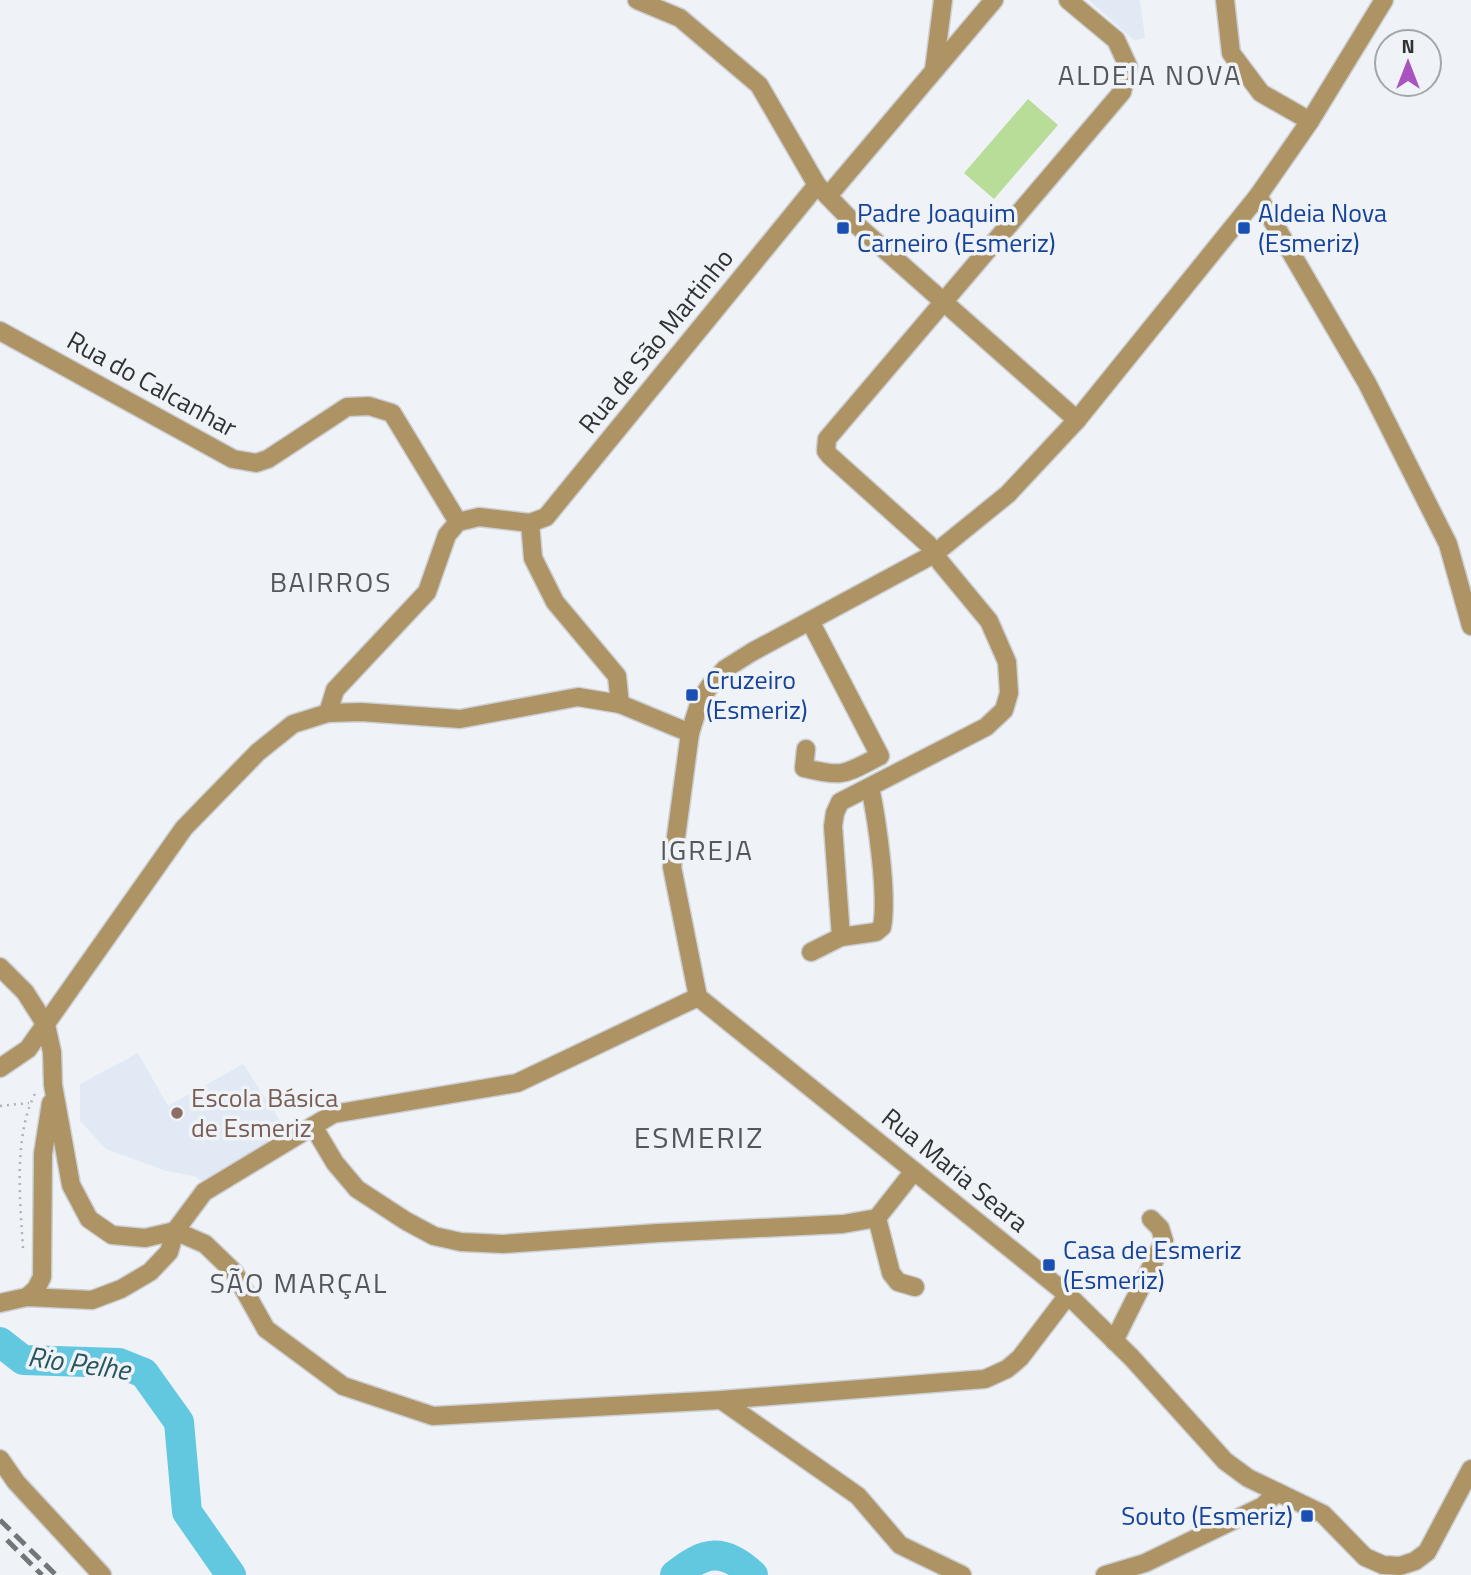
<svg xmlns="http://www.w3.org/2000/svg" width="1471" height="1575" font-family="'Titillium Web',sans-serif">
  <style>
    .built { fill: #e1e9f5 }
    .green { fill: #b8dd99 }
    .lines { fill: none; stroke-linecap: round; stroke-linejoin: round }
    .river { stroke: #61c8e0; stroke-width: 30 }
    .minor-casing { stroke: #ccd0d5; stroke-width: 21 }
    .path { stroke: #aeb2b6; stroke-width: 2.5; stroke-dasharray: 2 5; stroke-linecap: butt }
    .minor { stroke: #ae9464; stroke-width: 18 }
    .rail { stroke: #737679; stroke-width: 5; stroke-dasharray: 14 7; stroke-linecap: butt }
    .transit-dot { fill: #1a4fb4; stroke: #eff3f8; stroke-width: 2.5 }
    .education-dot { fill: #8d6e63; stroke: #eff3f8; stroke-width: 2.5 }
    .labels { text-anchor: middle; stroke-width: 7; stroke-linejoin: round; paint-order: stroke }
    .transit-label { font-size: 26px; fill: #164399; stroke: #eff3f8; text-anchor: start }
    .street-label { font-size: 26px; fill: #2f3133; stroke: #eff3f8 }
    .education-label { font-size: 26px; fill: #785e54; stroke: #eff3f8; text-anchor: start }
    .neighbourhood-label { font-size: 28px; letter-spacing: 2px; fill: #54575b; stroke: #eff3f8 }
    .water-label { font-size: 28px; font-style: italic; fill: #28555f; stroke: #eff3f8 }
    .quarter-label { font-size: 30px; letter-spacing: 2px; fill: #54575b; stroke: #eff3f8 }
  </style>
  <rect width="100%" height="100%" fill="#eff3f8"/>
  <g class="built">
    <polygon points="1089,0 1140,0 1145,38 1134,40"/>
    <polygon points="138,1053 168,1106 243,1064 283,1125 283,1132 207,1184 194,1176 166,1171 106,1149 80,1121 80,1084"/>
  </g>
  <polygon class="green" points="1028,99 1058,125 994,199 964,173"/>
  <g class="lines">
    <g class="river">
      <polyline points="0,1342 23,1360 119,1363 144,1373 179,1422 187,1512 231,1575"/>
      <path d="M 675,1575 C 705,1551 723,1547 753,1575"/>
    </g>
    <defs>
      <g id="minor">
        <polyline points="637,0 680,18 759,85 817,185 850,219 1077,420"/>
        <polyline points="1225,0 1231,53 1261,93 1310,121"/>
        <polyline points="934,70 943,0"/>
        <polyline points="828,196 994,0"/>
        <polyline points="1258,196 1367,383 1448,544 1471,626"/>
        <polyline points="0,331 233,459 256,463 268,459 347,407 369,406 392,413 458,522"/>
        <polyline points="530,523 533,558 555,602 617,676 620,704"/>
        <polyline points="328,713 335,690 427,592 447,535 458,522 479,517 530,523 546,517 817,185"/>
        <path d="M 806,749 L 804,768 C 845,778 844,774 880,756 L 810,621"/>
        <polyline points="841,937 833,826 835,813 840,802 986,727 1004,710 1009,693 1007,662 989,621 941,563 928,544 830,456 826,451 827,439 1122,92 1128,66 1116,40 1068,0"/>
        <path d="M 811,952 L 841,937 L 876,932 L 882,927 C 888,895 877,820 870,787"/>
        <polyline points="0,967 25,992 46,1025 52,1052 53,1085 71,1185 89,1219 112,1235 145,1238 175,1231"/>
        <polyline points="698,997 672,867 690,733 700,701 709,687 725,669 752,652 934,554 1008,494 1077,420 1258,196 1310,121 1384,0"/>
        <polyline points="698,997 1068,1295 1132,1358 1225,1461 1248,1478 1323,1514 1365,1557 1383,1565 1400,1566 1415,1561 1427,1552 1471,1469"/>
        <polyline points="0,1068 28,1049 184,828 258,752 293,724 328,713 361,712 460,719 578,697 620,704 690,733"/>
        <polyline points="313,1126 335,1163 357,1189 406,1221 434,1236 461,1242 503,1244 658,1233 843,1224 877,1218 914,1171"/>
        <polyline points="877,1218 891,1273 898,1282 915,1287"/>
        <polyline points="175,1231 205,1244 234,1272 266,1329 343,1386 433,1416 721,1400 985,1379 1007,1369 1020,1358 1068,1295"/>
        <polyline points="27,1297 36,1289 42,1277 43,1154 51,1103"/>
        <polyline points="0,1303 27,1297 92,1300 121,1289 150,1272 169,1252 175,1231 204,1192 333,1114 517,1083 698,997"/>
        <polyline points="1114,1341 1164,1241 1160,1228 1151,1219"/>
        <polyline points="721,1400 858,1496 900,1545 962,1575"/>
        <polyline points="0,1459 16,1482 102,1575"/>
        <polyline points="1105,1575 1145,1563 1263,1506 1277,1492"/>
      </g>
    </defs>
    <use href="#minor" class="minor-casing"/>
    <g class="path">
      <polyline points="0,1106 29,1103"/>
      <path d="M 23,1248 C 20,1201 13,1132 37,1090"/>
    </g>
    <use href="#minor" class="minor"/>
    <g class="rail">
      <polyline points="0,1520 56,1575"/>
      <polyline points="7,1540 42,1575"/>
    </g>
  </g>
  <g class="transit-dot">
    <rect x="836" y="221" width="14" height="14" rx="3.5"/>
    <rect x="1237" y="221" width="14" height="14" rx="3.5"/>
    <rect x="685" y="688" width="14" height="14" rx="3.5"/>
    <rect x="1042" y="1258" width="14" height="14" rx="3.5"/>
    <rect x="1300" y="1509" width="14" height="14" rx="3.5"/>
  </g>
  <circle class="education-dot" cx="177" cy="1113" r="7"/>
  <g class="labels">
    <g class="transit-label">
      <text x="857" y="222">Padre Joaquim<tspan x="857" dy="30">Carneiro (Esmeriz)</tspan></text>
      <text x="1258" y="222">Aldeia Nova<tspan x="1258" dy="30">(Esmeriz)</tspan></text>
      <text x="706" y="689">Cruzeiro<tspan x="706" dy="30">(Esmeriz)</tspan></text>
      <text x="1063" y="1259">Casa de Esmeriz<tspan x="1063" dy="30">(Esmeriz)</tspan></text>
      <text x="1293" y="1525" text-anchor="end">Souto (Esmeriz)</text>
    </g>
    <g class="street-label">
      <text transform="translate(656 341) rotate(-51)" y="9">Rua de São Martinho</text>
      <text transform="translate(152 384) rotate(29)" y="9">Rua do Calcanhar</text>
      <text transform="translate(955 1170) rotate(39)" y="9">Rua Maria Seara</text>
    </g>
    <g class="education-label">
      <text x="191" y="1107">Escola Básica<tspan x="191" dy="30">de Esmeriz</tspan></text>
    </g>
    <g class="neighbourhood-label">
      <text x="1150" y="85">ALDEIA NOVA</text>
      <text x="331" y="592">BAIRROS</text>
      <text x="707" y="860">IGREJA</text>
      <text x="299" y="1293">SÃO MARÇAL</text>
    </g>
    <g class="water-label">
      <text transform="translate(79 1363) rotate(8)" y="10">Rio Pelhe</text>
    </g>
    <g class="quarter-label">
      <text x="699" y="1148">ESMERIZ</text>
    </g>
  </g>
  <g transform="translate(1408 63)"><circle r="33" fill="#eff3f8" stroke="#a2a5a9" stroke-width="2"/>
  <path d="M0-5L12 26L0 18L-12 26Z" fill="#a952c0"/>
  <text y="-10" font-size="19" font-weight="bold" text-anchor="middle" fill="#2f3133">N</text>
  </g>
</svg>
